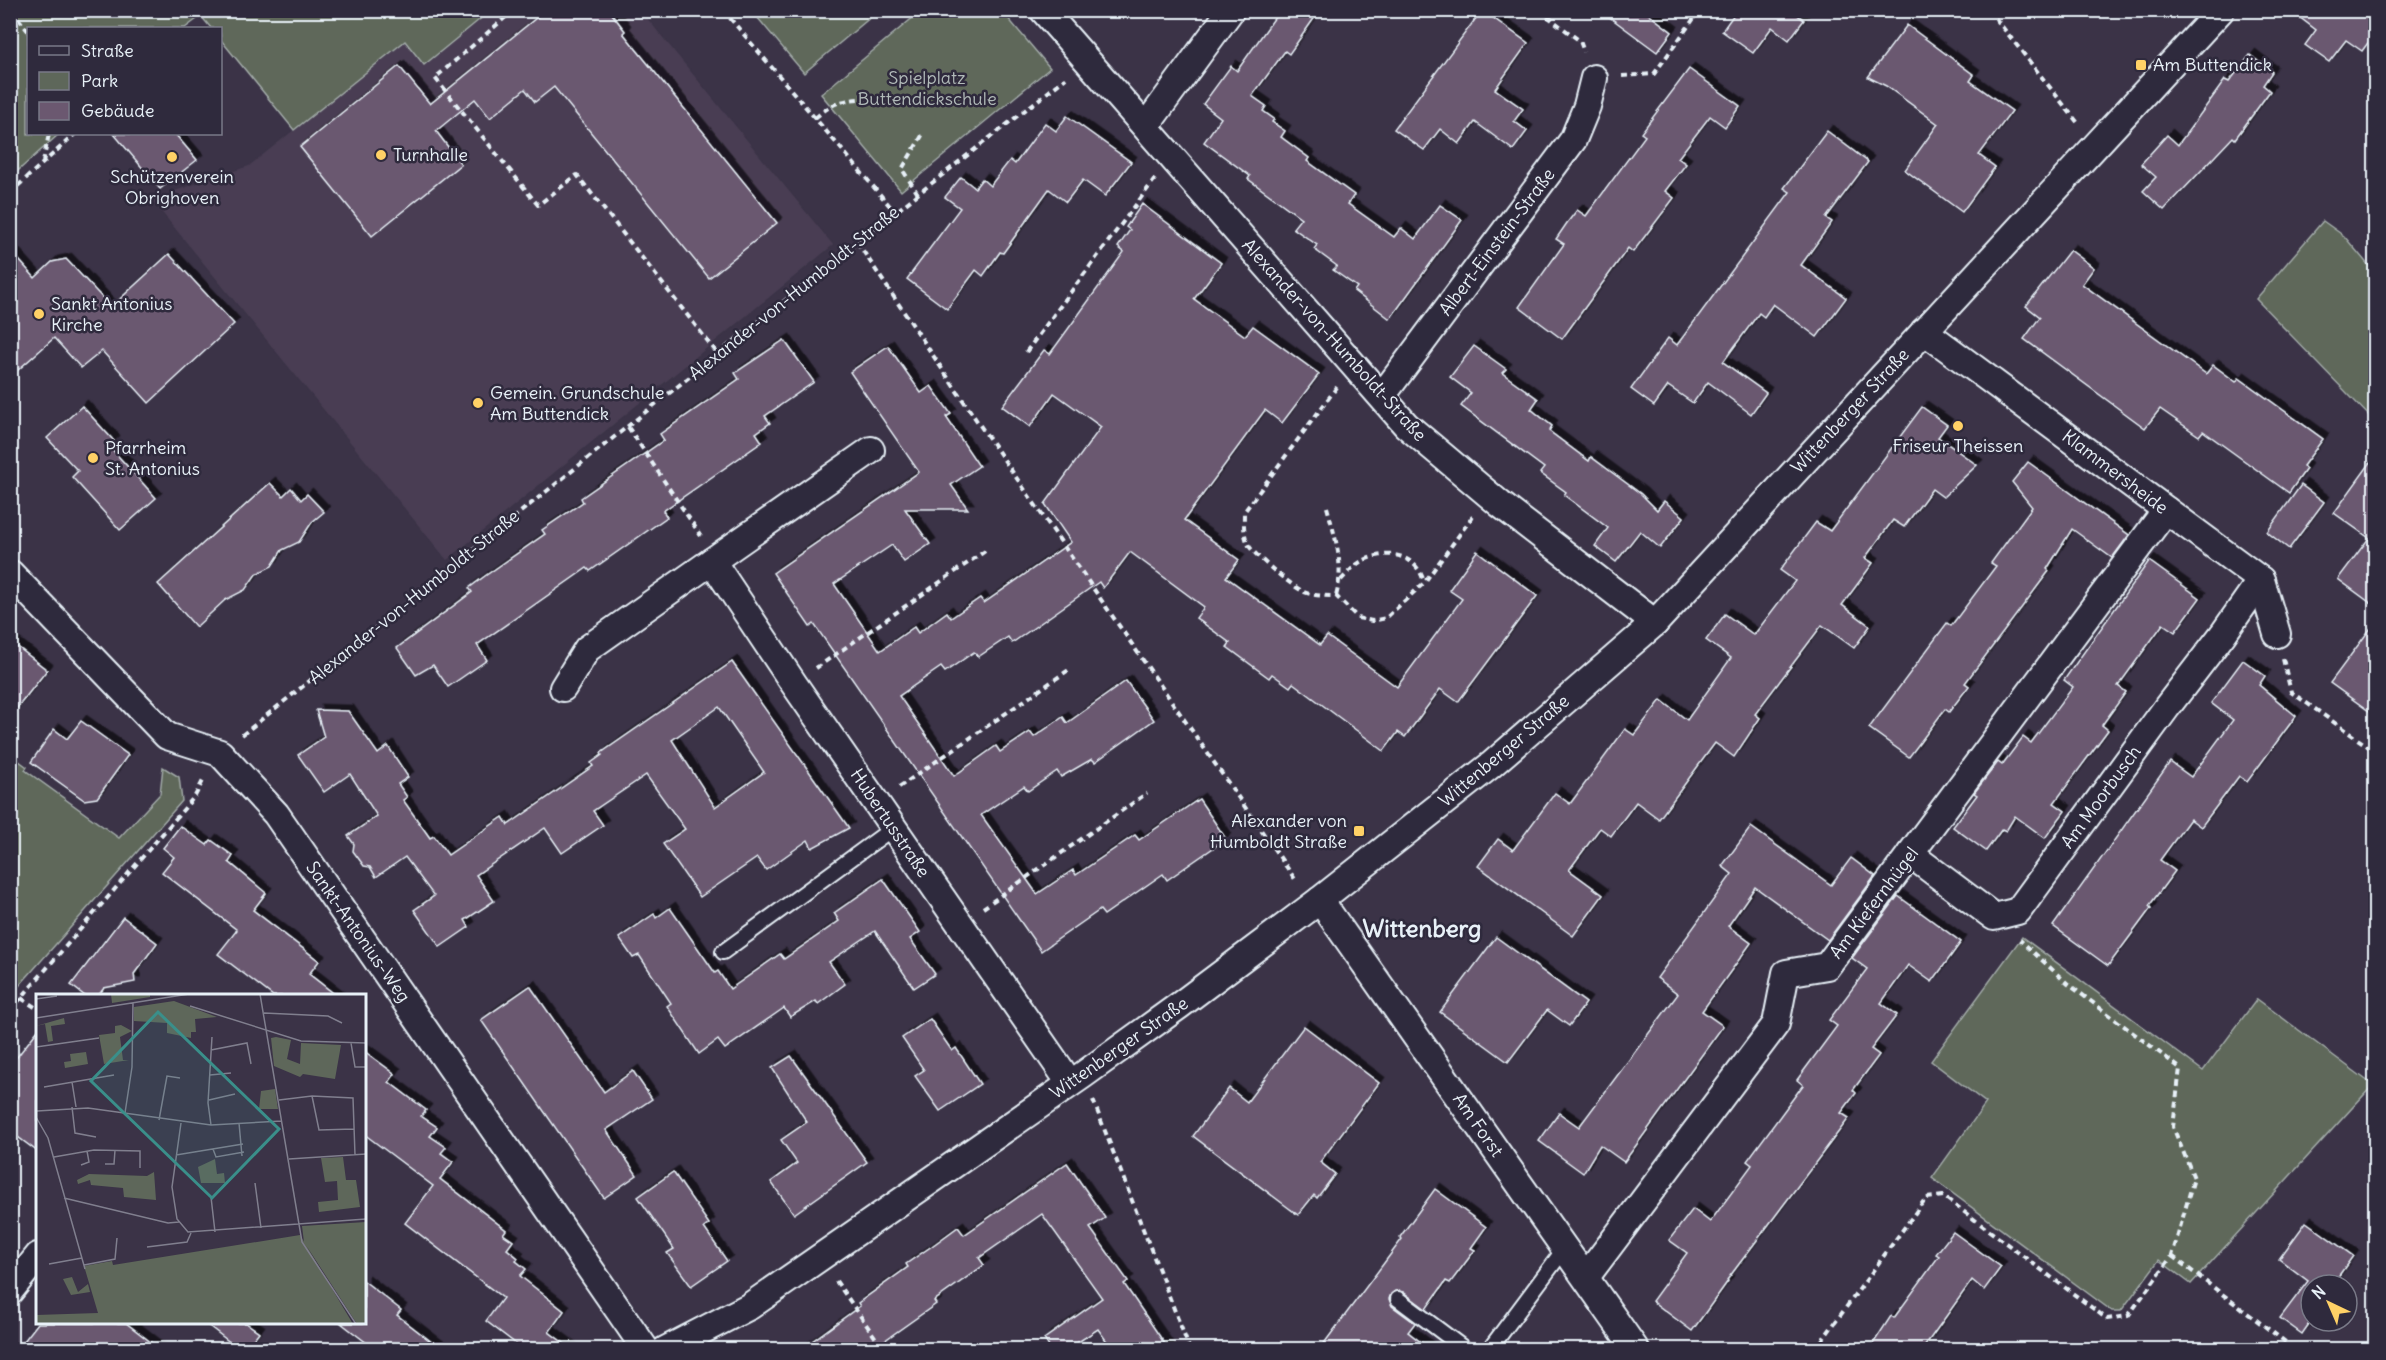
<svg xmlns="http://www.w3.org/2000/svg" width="2386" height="1360" font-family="Delius,sans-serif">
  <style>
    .built { fill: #493e53 }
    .green { fill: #5e675a; stroke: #a3aca9; stroke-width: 1.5 }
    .building { fill: #6b5870; stroke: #e8f1f8; stroke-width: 1.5; fill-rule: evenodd; filter: url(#shadow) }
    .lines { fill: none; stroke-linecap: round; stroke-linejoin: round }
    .lane-casing { stroke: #e8f1f8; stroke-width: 18 }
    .street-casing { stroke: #e8f1f8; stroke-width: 30 }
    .path { stroke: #e8f1f8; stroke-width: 4; stroke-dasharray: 6 4.5; stroke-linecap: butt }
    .lane { stroke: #2f2a3d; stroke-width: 14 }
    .street { stroke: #2f2a3d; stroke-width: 26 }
    .poi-dot { fill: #ffd166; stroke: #2f2a3d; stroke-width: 2 }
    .labels { text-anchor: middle; stroke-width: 5; stroke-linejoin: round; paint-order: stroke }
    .poi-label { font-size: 18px; fill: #e8f1f8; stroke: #2f2a3d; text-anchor: start }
    .park-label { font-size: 18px; fill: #b1bab9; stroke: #2f2a3d }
    .street-label { font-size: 18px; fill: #e8f1f8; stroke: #2f2a3d }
    .district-label { font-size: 24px; font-weight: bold; fill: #e8f1f8; stroke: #2f2a3d }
    .inset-road { fill: none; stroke: #807f8e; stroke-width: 1.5 }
    .view { fill: #3a8f8a; fill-opacity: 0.15; stroke: #3a8f8a; stroke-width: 3 }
    .inset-edge { fill: none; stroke: #e8f1f8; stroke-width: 3 }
  </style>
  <defs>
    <filter id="shadow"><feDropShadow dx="5.5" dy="-5.5" stdDeviation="0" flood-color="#0009"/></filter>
  </defs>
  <rect width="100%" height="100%" fill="#3b3347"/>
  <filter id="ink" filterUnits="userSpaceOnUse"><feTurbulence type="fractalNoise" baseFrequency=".0167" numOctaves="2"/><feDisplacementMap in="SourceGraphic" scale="12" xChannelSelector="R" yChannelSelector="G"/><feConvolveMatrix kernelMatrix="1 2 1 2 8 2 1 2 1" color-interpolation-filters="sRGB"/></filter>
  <g filter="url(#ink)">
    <polygon class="built" points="490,11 641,11 833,245 447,560 151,199 249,166 405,41 424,65"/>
    <g class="green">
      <polygon points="11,10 490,10 490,11 424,65 405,41 294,130 221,40 220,28 211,28 201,16 185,28 28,28 28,134 59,134 11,177"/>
      <polygon points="752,11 878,11 804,73"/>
      <polygon points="921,11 1002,11 1050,68 901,191 821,94"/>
      <polygon points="2323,221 2344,236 2375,273 2375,422 2256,299"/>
      <polygon points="11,755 27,767 25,770 119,838 160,794 163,767 179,777 182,801 11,995"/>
      <polygon points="2022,937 2203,1071 2257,999 2373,1085 2191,1284 2159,1260 2121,1311 2112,1311 1932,1178 1986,1103 1931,1061"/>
    </g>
    <g class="building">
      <polygon points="546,10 609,10 625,31 623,33 777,223 709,278 554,87 535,102 525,89 490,118 475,99 436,131 461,164 372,236 300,147 399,66 430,104"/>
      <polygon points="1280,10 1320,10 1289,54 1285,51 1252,96 1266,106 1263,111 1274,119 1272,122 1285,131 1281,137 1309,158 1307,161 1354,195 1348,204 1394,237 1401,228 1415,239 1440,205 1462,220 1390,319 1354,291 1357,287 1333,270 1337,266 1314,249 1317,245 1293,228 1301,218 1248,179 1250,176 1204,142 1221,118 1203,104 1231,66 1237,71"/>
      <polygon points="1482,10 1528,43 1495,89 1523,109 1514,121 1527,131 1513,150 1475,122 1459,144 1440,129 1424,150 1394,129"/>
      <polygon points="1600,10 1643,10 1672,32 1657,52"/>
      <polygon points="1737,10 1791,10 1804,20 1789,40 1772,27 1753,53 1722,31"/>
      <polygon points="2290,10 2376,10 2376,32 2362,51 2346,40 2329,62 2305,45 2316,30"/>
      <polygon points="1907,25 1974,75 1970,81 2012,111 1979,155 1995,167 1962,212 1905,170 1938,124 1886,86 1868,77"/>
      <polygon points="2250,55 2272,72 2263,85 2270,91 2235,139 2233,137 2164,210 2143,191 2156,177 2141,164 2167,135 2178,145 2225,80 2229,82"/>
      <polygon points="1689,69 1740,106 1725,127 1710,116 1678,158 1686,164 1665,191 1674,198 1633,252 1628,248 1562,339 1519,307 1564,244 1556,239 1567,223 1577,210 1586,216 1645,136 1641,133"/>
      <polygon points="1067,116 1131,162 1105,196 1083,180 1066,202 1049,189 1003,253 1000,252 983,276 976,270 947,309 907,279 960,208 945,197 961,177 975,188 982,179 990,186 1010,160 1015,164 1045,123 1056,131"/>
      <polygon points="1827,131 1868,162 1826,218 1832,222 1801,265 1846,298 1817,337 1773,304 1764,317 1759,313 1723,362 1766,393 1751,414 1708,382 1693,403 1668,386 1654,406 1631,389 1668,338 1677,345 1790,192 1784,188"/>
      <polygon points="114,134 175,134 197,160 160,189"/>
      <polygon points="1142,204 1221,263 1194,299 1245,336 1253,326 1319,374 1282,423 1265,410 1184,520 1239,560 1226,577 1320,645 1327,636 1397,687 1462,599 1449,590 1477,551 1537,596 1458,702 1440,689 1405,737 1398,732 1384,751 1293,683 1290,687 1272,674 1269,678 1227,647 1230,643 1196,618 1204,607 1130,552 1103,588 1099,582 1012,643 1008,637 978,657 974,652 945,672 941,667 899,696 954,776 996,746 1000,752 1030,732 1034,737 1063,717 1067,723 1126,681 1154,720 1095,762 1092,759 1061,777 1057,771 1028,791 1024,786 981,815 1037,894 1073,870 1076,875 1135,835 1139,840 1199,799 1226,839 1167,880 1163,874 1104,915 1100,910 1041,951 814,624 810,627 773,573 919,472 850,372 888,346 921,393 931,386 951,414 946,417 979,466 951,485 968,509 905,509 930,544 904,562 892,545 834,584 880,651 914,627 918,633 947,612 951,618 980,598 984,603 1071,542 1045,504 1101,427 1054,393 1030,427 1002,406 1044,350 1050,354 1124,252 1118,247 1130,230 1126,227"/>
      <polygon points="10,250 35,278 52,262 66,259 111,307 169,254 234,324 149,403 102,351 81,368 54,338 10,377"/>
      <polygon points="2070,250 2094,268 2082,284 2206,374 2213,365 2236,382 2239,378 2323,439 2303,466 2306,469 2289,493 2203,431 2199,436 2160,409 2145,428 2024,339 2040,317 2026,306"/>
      <polygon points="784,340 814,382 765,416 770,423 756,433 762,442 663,511 667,517 590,571 587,568 477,645 487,660 448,687 433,665 416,675 397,648 472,592 469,588 485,576 545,534 542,530 583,502 581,498 664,440 660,434 739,379 735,373"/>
      <polygon points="1474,346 1506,369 1502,373 1538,399 1531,409 1552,426 1549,431 1589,461 1591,457 1641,494 1657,510 1664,501 1684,517 1660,548 1640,531 1616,562 1595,546 1608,528 1564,495 1566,492 1540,473 1544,468 1461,406 1471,393 1450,377"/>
      <polygon points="82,406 114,441 109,446 156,498 120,530 72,477 78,471 47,438"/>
      <polygon points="1922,407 1947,425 1938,437 1977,465 1943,497 1932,489 1904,527 1893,520 1865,558 1873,563 1842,605 1870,626 1854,648 1822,625 1755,714 1760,718 1734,757 1715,743 1659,819 1636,802 1611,836 1600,828 1569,870 1603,895 1573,936 1478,866 1498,839 1513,850 1555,793 1570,804 1625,729 1634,735 1661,700 1687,720 1731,658 1706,640 1725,614 1754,635 1795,581 1780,570 1816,522 1830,531"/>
      <polygon points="2376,455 2376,607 2338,579 2369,538 2334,513"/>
      <polygon points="2028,462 2129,535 2112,558 2072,529 2047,569 2049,571 1965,683 1969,686 1949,712 1945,709 1909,757 1869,728 1947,623 1951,626 1996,566 1991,563 2032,507 2012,482"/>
      <polygon points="270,483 283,496 291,488 301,500 307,494 324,512 312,522 299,542 282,550 272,566 256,574 245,590 225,600 196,627 158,584"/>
      <polygon points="2301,485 2324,502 2289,549 2267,532"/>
      <polygon points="2149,561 2200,598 2175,632 2163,624 2118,686 2126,692 2102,725 2108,730 2054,803 2065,811 2045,838 2015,816 2006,831 2002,829 1986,851 1953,827 1977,795 1974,793 1998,762 2002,765 2023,737 2031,743 2073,687 2064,680"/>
      <polygon points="2376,621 2376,716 2330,683"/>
      <polygon points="10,641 47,670 10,717"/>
      <polygon points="2243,660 2265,676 2259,685 2296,716 2247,782 2239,776 2201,827 2190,819 2160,860 2175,871 2149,906 2151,908 2108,966 2053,926 2170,762 2191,777 2233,720 2211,703"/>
      <path d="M 732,662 L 849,828 L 812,848 L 808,840 L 766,870 L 757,858 L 700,897 L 663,844 L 685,829 L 646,775 L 593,811 L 603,825 L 562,853 L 545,828 L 476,875 L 494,901 L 465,920 L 469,927 L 440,947 L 414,910 L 434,896 L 405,857 L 376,877 L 370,867 L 364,866 L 353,851 L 354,844 L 348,836 L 377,816 L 350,774 L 324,792 L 298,755 L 324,737 L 316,710 L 348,711 L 378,754 L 388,746 L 408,777 L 398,784 L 407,797 L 403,800 L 430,838 L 434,836 L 448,855 L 503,817 L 508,825 L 593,766 L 591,763 L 602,755 L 601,753 ZM 719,707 L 764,772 L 715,807 L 672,740 Z"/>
      <polygon points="81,721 128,755 97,798 84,800 31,762 54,729 67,739"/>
      <polygon points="180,826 207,845 211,840 233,856 229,862 266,893 253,910 319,961 309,974 337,996 273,996 218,954 237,930 162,872 174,857 163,848"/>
      <polygon points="1751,827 1831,885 1851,858 1875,876 1828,940 1755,887 1728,926 1751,943 1702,1011 1723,1026 1624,1162 1600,1145 1583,1173 1539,1141 1559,1113 1579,1127 1678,994 1657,978 1732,874 1722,866"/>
      <polygon points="883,879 920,932 910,939 935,974 914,988 875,931 829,962 845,984 818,1004 816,1001 790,1017 784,1008 725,1049 718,1040 699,1054 667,1006 671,1003 639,955 633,958 619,938 654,914 656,918 670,908 715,973 718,971 730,989 780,954 784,959 839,921 834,913"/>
      <polygon points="1898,896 1961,942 1932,982 1908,965 1881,1003 1897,1015 1871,1049 1879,1055 1853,1090 1856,1093 1841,1113 1849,1118 1727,1280 1728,1281 1692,1331 1652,1301 1687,1253 1669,1240 1693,1209 1710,1222 1752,1165 1747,1161 1803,1085 1797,1080 1837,1026 1829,1020 1867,969 1852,958"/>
      <polygon points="123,917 157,943 134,974 135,982 104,988 98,996 85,996 71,985"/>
      <polygon points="1496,937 1586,1003 1569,1026 1547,1010 1508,1062 1440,1012"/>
      <polygon points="530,986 604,1092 633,1071 652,1099 606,1130 637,1175 604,1198 481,1020"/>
      <polygon points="930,1019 952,1051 956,1048 980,1084 940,1111 915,1076 924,1070 902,1038"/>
      <polygon points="1304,1026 1379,1083 1320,1162 1335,1174 1317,1198 1314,1195 1298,1215 1193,1136 1229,1088 1247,1102"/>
      <polygon points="38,1030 38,1152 10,1131 10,1066"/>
      <polygon points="364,1051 395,1074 389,1082 426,1110 421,1116 437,1127 430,1136 446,1147 441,1153 453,1162 440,1179 506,1230 503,1234 513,1241 507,1249 518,1258 516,1261 526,1269 520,1276 564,1311 549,1332 573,1350 524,1350 486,1321 503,1298 405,1223 433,1186 364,1134"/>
      <polygon points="791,1056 867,1162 794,1214 771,1182 797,1163 781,1140 807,1122 772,1068"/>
      <polygon points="1067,1163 1105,1218 1090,1228 1128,1281 1124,1284 1169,1350 1113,1350 1098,1329 1066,1350 1051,1350 1044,1339 1102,1298 1042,1214 979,1258 984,1265 934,1301 936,1304 871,1350 800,1350 860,1306 858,1303 908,1267 906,1264 932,1246 958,1227 964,1235"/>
      <polygon points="673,1172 709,1224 704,1228 727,1261 691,1286 667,1253 674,1249 638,1197"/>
      <polygon points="1435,1189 1486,1227 1471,1248 1475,1250 1450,1283 1446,1281 1426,1309 1403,1292 1395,1291 1391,1294 1389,1299 1392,1306 1415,1323 1408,1332 1431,1350 1319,1350 1402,1239 1400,1237"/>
      <polygon points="2306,1222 2353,1256 2332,1285 2311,1285 2311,1321 2302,1334 2280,1318 2308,1281 2279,1259"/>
      <polygon points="1953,1232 2001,1267 1984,1290 1972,1280 1922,1350 1869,1350 1891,1316 1894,1318 1939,1256 1936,1254"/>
      <polygon points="364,1281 401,1310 397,1315 442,1350 376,1350 341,1323 364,1323"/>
      <polygon points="38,1323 126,1323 161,1350 17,1350"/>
      <polygon points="205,1323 246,1323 259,1332 245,1350 240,1350"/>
    </g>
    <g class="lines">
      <defs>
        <g id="lane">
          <polyline points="723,952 893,828"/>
          <polyline points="1398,1299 1466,1350"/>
          <polyline points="1489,1350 1565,1248"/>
        </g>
        <g id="street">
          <polyline points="1043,10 1406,425 1500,504 1655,623"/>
          <polyline points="1146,126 1231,10"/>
          <polyline points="1924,331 2261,580 2277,634"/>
          <polyline points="1382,396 1573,140 1587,106 1594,78"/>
          <polyline points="871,450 712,561 794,684 1070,1083"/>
          <polyline points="10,573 167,736 220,753 276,814 646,1350"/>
          <polyline points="563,688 587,649 712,561"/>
          <polyline points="1910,854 1994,917 2018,911 2167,707 2223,634 2261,580"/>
          <polyline points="1320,900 1636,1350"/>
          <polyline points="1586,1277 1776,1024 1786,973 1827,966 2166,510"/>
          <polyline points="10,1291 38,1256"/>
          <polyline points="665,1350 750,1306 1083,1075 1180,1005 1320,900 1491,765 1655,623 2221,10"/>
        </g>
      </defs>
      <use href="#lane" class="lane-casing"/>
      <use href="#street" class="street-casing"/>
      <g class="path">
        <polyline points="12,10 28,31"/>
        <polyline points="514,10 435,78 538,205 577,175 718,354"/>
        <polyline points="723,10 895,212"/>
        <polyline points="1539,10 1580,41 1584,52"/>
        <polyline points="1989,10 2078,123"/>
        <polyline points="1622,76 1654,74 1700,10"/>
        <path d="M 815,118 C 835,101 843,100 869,98"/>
        <polyline points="43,162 49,134"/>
        <polyline points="10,193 75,134"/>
        <polyline points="918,194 902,169 923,134"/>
        <polyline points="857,242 977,421 1297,882"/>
        <polyline points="1026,352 1155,179"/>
        <path d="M 1337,387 L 1244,512 C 1244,523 1243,533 1248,544 C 1253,555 1292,586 1304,592 C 1314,596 1325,596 1336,596 L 1358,618 L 1372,621 L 1386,618 L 1424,583 L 1473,516"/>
        <polyline points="628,427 701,536"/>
        <path d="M 1327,507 C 1335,537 1345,565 1336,596"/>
        <path d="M 1341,580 C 1347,574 1354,565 1362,561 C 1387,549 1416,553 1424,582"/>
        <polyline points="2283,659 2291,692 2376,752"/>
        <polyline points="816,668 988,549"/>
        <polyline points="242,735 918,194 1066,78"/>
        <polyline points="899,787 1070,669"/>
        <polyline points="983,908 1147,793"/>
        <polyline points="21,998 38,1009"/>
        <polyline points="10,1011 195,796 204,779"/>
        <polyline points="1093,1100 1190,1350"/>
        <polyline points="2172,1256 2296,1350"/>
        <polyline points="836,1281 884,1350"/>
        <polyline points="1815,1350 1926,1198 1943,1196 2107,1319 2128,1316 2172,1256 2194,1178 2173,1127 2180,1068 2068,984 2020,940"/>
      </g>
      <use href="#lane" class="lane"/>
      <use href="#street" class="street"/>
    </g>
  </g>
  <g class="poi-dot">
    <rect x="2135" y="59" width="12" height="12" rx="3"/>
    <circle cx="381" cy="155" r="6"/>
    <circle cx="172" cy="157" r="6"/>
    <circle cx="39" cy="314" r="6"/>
    <circle cx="478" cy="403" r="6"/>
    <circle cx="1958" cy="426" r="6"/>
    <circle cx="93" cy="458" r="6"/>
    <rect x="1353" y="825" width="12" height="12" rx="3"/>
  </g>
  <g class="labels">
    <g class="poi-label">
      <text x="2153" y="71">Am Buttendick</text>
      <text x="393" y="161">Turnhalle</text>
      <text x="172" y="183" text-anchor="middle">Schützenverein<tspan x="172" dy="21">Obrighoven</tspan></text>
      <text x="51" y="310">Sankt Antonius<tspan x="51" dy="21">Kirche</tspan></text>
      <text x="490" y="399">Gemein. Grundschule<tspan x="490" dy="21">Am Buttendick</tspan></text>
      <text x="1958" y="452" text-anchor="middle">Friseur Theissen</text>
      <text x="105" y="454">Pfarrheim<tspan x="105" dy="21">St. Antonius</tspan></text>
      <text x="1347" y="827" text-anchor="end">Alexander von<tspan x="1347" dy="21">Humboldt Straße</tspan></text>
    </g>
    <g class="park-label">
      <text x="927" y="84">Spielplatz<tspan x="927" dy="21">Buttendickschule</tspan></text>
    </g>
    <g class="street-label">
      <text transform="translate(1497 242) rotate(-53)" y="6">Albert-Einstein-Straße</text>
      <text transform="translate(794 293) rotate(-39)" y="6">Alexander-von-Humboldt-Straße</text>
      <text transform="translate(1334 340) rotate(48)" y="6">Alexander-von-Humboldt-Straße</text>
      <text transform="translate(1850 411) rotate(-47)" y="6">Wittenberger Straße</text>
      <text transform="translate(2115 472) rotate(37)" y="6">Klammersheide</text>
      <text transform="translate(414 597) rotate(-39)" y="6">Alexander-von-Humboldt-Straße</text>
      <text transform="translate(1504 751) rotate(-40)" y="6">Wittenberger Straße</text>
      <text transform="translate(2101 797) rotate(-54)" y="6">Am Moorbusch</text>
      <text transform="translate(890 823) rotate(56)" y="6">Hubertusstraße</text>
      <text transform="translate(1874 903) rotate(-53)" y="6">Am Kiefernhügel</text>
      <text transform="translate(358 932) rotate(55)" y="6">Sankt-Antonius-Weg</text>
      <text transform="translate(1119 1048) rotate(-35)" y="6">Wittenberger Straße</text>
      <text transform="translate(1478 1125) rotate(55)" y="6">Am Forst</text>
    </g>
    <g class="district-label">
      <text x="1422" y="937">Wittenberg</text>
    </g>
  </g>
  <g transform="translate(36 994)">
    <rect width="330" height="330" fill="#3b3347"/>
    <path d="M 75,0 L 114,0 L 114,3 L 76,9 ZM 138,7 L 181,23 L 159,25 L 160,38 L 155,38 L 155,44 L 131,39 L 131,29 L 98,27 L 98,13 ZM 28,24 L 29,30 L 15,32 L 17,47 L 12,48 L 9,30 L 0,32 ZM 85,31 L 96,37 L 84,43 L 87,66 L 93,66 L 68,70 L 63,41 L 79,39 L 79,32 ZM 240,43 L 255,46 L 251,65 L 264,70 L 265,49 L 305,51 L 299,85 L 267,80 L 264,83 L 238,72 L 235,44 ZM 50,58 L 52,70 L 29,74 L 28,68 L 35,67 L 34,60 ZM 239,95 L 242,115 L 223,115 L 225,97 ZM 307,163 L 310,186 L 320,186 L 324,213 L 283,218 L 282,208 L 302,206 L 301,187 L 289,188 L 285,164 ZM 179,165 L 181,180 L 188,179 L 189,189 L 165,189 L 162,173 ZM 118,178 L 120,206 L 88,203 L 87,194 L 55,191 L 54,186 L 42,190 L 41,186 L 53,180 L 111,182 ZM 330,228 L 330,330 L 321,330 L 268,248 L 266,232 ZM 264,241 L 317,330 L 0,330 L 0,321 L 62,319 L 48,272 L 76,267 L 77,271 ZM 36,283 L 42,298 L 52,290 L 54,298 L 35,301 L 27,285 Z" fill="#5e675a"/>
    <path class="inset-road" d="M 224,0 L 266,248 L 320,330M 0,5 L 21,2M 154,12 L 265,47 L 330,49M 228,19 L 292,22 L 306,29M 0,24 L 153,0M 315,49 L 319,73 L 330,73M 0,53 L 63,44M 175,56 L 211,49 L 215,70M 174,81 L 195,79M 36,88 L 40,113M 8,93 L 78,81M 276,102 L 283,136 L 318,135M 173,106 L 199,100M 243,106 L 276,102 L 317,104 L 319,161M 36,113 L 39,139 L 60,143M 1,117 L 52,114 L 175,131 L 246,127M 89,119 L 96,73 L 97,9M 0,123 L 12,144 L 49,275M 123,126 L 131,82 L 144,84M 145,129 L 136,193 L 141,225 L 152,238 L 330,225M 203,129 L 206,162M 175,131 L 172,109 L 176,43M 177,155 L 180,163 L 208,158M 140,161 L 207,150M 18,163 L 58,156 L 104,157 L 104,174M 253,165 L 330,160M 69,170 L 78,170 L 79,156M 45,171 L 53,168 L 51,157M 219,189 L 225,234M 175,203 L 179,238M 28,204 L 132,229 L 143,228M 111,253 L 151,248 L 155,239M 13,270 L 46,264M 48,271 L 79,265 L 81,244"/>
    <path class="view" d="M 122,18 L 243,135 L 176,204 L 55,87 Z"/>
    <rect width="330" height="330" class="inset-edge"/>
  </g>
  <rect width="2386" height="1360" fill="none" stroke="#2f2a3d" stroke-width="36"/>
  <rect x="18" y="18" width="2350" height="1324" fill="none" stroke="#e8f1f8" stroke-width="2" filter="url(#ink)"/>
  <rect x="27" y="27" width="195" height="108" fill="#2f2a3d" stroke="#797a88" stroke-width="1.5"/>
  <rect x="39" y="46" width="30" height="9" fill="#2f2a3d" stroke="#797a88" stroke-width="1.5"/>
  <text x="81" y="57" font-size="18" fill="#e8f1f8">Straße</text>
  <rect x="39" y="72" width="30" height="18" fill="#5e675a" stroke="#797a88" stroke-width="1.5"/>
  <text x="81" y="87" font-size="18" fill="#e8f1f8">Park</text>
  <rect x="39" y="102" width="30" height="18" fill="#6b5870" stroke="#797a88" stroke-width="1.5"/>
  <text x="81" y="117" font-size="18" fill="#e8f1f8">Gebäude</text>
  <g transform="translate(2329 1303) rotate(316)"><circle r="28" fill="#2f2a3d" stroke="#797a88" stroke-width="1.5"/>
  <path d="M0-4.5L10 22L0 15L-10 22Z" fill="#ffd166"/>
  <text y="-9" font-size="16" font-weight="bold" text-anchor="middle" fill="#e8f1f8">N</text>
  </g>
</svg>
